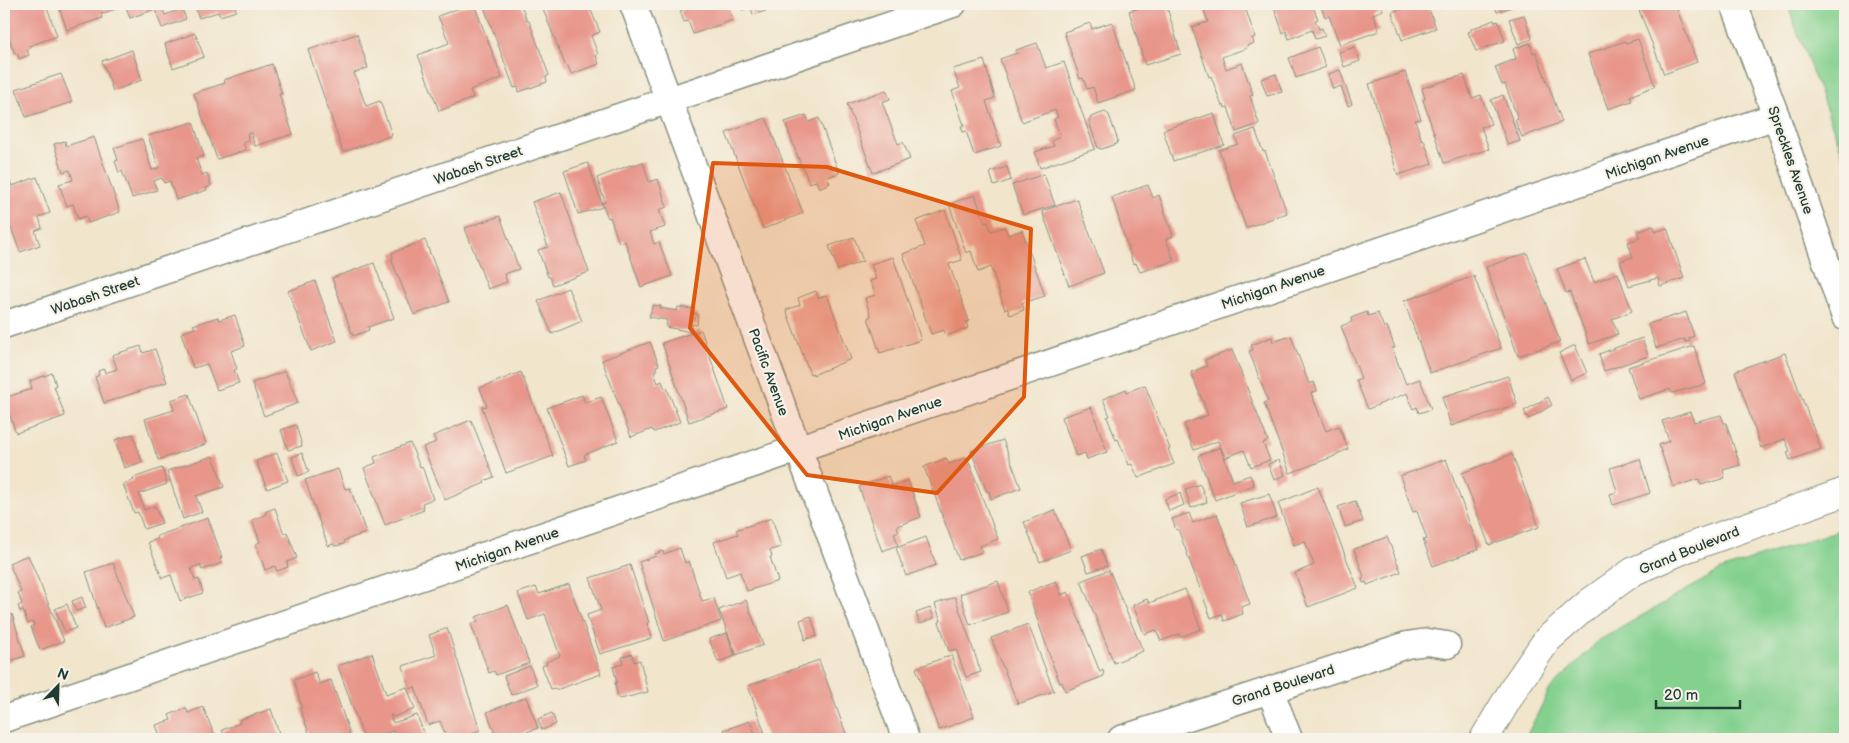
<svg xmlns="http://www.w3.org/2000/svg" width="1849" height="743" font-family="'Balsamiq Sans',sans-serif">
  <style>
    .green { fill: #84d18f; stroke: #528762 }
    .building { fill: #e8958a }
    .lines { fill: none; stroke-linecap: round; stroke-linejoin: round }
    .minor-casing { stroke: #889180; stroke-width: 29 }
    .tertiary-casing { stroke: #889180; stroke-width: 30 }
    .minor { stroke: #fff; stroke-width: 26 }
    .tertiary { stroke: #fff; stroke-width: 28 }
    .marked { fill: #de580e; fill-opacity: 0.2; stroke: #de580e; stroke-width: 4; stroke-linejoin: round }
    .labels { text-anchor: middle; stroke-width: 4.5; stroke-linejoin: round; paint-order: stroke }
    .street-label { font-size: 14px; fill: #1f3d34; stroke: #f7f3e8 }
  </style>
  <rect width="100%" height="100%" fill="#f7f3e8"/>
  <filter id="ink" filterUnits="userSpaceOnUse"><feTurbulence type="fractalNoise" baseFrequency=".02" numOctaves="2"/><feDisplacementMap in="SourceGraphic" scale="10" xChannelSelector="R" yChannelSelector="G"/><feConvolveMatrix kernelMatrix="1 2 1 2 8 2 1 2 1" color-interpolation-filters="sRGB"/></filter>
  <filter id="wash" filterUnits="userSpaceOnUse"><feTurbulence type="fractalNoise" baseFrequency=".0096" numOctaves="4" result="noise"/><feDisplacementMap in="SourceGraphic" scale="20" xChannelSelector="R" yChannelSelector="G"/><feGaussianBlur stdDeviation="1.12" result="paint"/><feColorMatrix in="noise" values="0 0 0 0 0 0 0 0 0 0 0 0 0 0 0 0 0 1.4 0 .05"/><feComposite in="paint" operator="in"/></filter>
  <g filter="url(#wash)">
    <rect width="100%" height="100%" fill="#f1e5cc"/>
    <g class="green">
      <polygon points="1787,4 1845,4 1845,160"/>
      <polygon points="1845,528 1845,739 1525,739 1550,689 1598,641 1721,570"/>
    </g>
    <g id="blocks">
      <g class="building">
        <polygon points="16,4 46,4 57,36 29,46 30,48 27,50 29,55 19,59 17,53 15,54 4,24 4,11 17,6"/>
        <polygon points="58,4 116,4 118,8 101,14 102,18 67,30"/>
        <polygon points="125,4 172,4 162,7 165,15 182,9 186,19 162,28 155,9 130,18"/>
        <polygon points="194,4 238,4 235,5 236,11 220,16 218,12 199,18"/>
        <polygon points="470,4 474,4 502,78 470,90 473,98 439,111 418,55 449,43 438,16"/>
        <polygon points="483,4 521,4 527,21 529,21 549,75 546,77 547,82 519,92 518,87 514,88"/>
        <polygon points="541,4 587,4 589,8 590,8 600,32 591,36 598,54 596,55 599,64 571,74 568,66 566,67"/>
        <polygon points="682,4 727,4 733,20 693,34 688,21 684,22 680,11 684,9"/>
        <polygon points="740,4 770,4 772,9 753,15 751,7 742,10"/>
        <polygon points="1154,4 1166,4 1181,54 1145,65 1129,11"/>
        <polygon points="1202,4 1244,4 1255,37 1252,38 1254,43 1246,46 1247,48 1222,57 1226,69 1242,63 1253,95 1250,96 1251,99 1259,124 1236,132 1228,107 1225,108 1224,105 1222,106 1211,76 1209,77 1192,27 1208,22"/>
        <polygon points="1273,4 1312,4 1318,19 1315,20 1319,29 1322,28 1325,36 1315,39 1312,30 1289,39 1286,31 1283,33"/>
        <polygon points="1320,4 1380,4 1383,10 1373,14 1379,31 1340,45 1329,16 1325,17"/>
        <polygon points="1415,4 1427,4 1436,28 1402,40 1392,12"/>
        <polygon points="1494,4 1520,4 1497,12"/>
        <polygon points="1654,4 1675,4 1697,62 1664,74 1639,10"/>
        <polygon points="1524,15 1532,39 1518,44 1509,19"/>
        <polygon points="1494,20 1495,22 1498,21 1505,41 1476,51 1468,32 1471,31 1471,29"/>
        <polygon points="1112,22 1136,90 1098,103 1093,87 1087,89 1083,78 1080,79 1064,32 1090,23 1092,29"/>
        <polygon points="195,33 204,57 173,68 165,44"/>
        <polygon points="357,34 368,68 354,73 366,106 380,101 392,135 343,152 308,50"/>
        <polygon points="1638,39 1655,86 1630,96 1632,101 1608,109 1588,54 1625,41 1626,43"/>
        <polygon points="1037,43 1046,68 1064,62 1095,149 1040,168 1035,152 1054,146 1052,141 1060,136 1054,119 1058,117 1055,110 1022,122 1000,59 1017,53 1016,50"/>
        <polygon points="1530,43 1533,53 1536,52 1562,122 1522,137 1515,120 1518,119 1505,84 1502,85 1495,67 1516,59 1513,49"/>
        <polygon points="1318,47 1326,67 1296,78 1289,58"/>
        <polygon points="1355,47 1360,61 1344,67 1339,52"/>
        <polygon points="132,50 142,80 113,91 102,61"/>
        <polygon points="984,60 995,98 986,101 1001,146 974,155 966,131 963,132 961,126 964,125 952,91 960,88 953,69"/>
        <polygon points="272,64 282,94 279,94 293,134 255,146 251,133 247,134 249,141 243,143 246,150 217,159 194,93 225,83 224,80"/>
        <polygon points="1340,70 1352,104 1348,106 1341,86 1333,89 1328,74"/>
        <polygon points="1405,72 1421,119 1415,120 1422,141 1424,140 1432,164 1398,175 1369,84"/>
        <polygon points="61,74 72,102 26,117 16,89"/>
        <polygon points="1276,74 1282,92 1267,96 1261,79"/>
        <polygon points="1464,75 1472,98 1481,95 1491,124 1481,127 1489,149 1444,163 1423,100 1425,99 1422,88"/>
        <polygon points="886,90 890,99 882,102 898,144 903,142 910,159 873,173 847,104"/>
        <polygon points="1503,95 1520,141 1508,145 1491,100"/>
        <polygon points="1105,112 1109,115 1118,141 1116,144 1102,149 1098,148 1089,122 1091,117"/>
        <polygon points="1214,113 1224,145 1173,161 1163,130"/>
        <polygon points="806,115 809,122 819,118 839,173 827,177 830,183 819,188 816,181 809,183 803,167 802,168 785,122"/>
        <polygon points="766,118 803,213 763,229 726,133"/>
        <polygon points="193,122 204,156 196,158 202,175 207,173 211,186 206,188 207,190 176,200 170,181 164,183 162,178 153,181 157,190 132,198 122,171 119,173 115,161 118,160 114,148 142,139 152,170 159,168 148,136"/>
        <polygon points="1255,129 1263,152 1265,151 1287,213 1246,228 1219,150 1238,144 1235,136"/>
        <polygon points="94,137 120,212 88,223 86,216 78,219 73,204 67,206 59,184 73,180 70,170 63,172 54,144 65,141 66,146"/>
        <polygon points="643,162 649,182 658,179 667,207 659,210 665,227 650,232 654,244 659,242 672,276 641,287 625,241 619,243 610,217 608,218 602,203 605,202 597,178 630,165 631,166"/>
        <polygon points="588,163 603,207 578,214 564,171"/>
        <polygon points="1007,167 1011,180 994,186 990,172"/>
        <polygon points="7,173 12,186 37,177 50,213 39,217 42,228 35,231 40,245 20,252 11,228 7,229 4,221 4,174"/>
        <polygon points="1044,174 1055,205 1023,215 1012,185"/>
        <polygon points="1148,185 1153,198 1159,195 1173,236 1166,239 1174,261 1140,272 1136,263 1133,264 1112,197"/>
        <polygon points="561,192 589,272 553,285 550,277 548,277 538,250 548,247 532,202"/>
        <polygon points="975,195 985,223 988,222 991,231 1005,227 1008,235 1022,230 1045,296 1022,303 1024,310 1010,315 1007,308 1005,310 991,267 978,272 971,251 966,253 949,204"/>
        <polygon points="1077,199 1104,273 1069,286 1042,211"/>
        <polygon points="945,210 962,260 949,264 969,321 966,322 968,328 946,336 944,330 931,334 903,254 925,246 916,221"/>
        <polygon points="500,216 519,269 504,274 507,282 488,289 465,228"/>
        <polygon points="1654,226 1655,232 1667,228 1684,278 1660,286 1658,278 1629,286 1620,261 1633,257 1628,242 1640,238 1637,232"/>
        <polygon points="854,237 863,261 838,270 829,246"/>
        <polygon points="425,240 449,302 414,315 391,259 393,258 392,253"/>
        <polygon points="1527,253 1560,342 1518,356 1486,267"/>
        <polygon points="893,257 921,340 880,353 868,318 871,316 865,298 876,295 870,281 876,279 871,264"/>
        <polygon points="1585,259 1594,282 1618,273 1632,311 1612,319 1618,334 1589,344 1570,292 1566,293 1557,269"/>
        <polygon points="374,263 394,318 368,327 369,330 353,336 332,278"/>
        <polygon points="1474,276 1501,348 1430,373 1404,301"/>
        <polygon points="315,281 337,341 311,351 288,291"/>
        <polygon points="568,288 582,321 552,334 538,301"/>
        <polygon points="816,291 818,298 827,295 851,359 813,375 813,373 810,374 786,310 800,305 798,298"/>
        <polygon points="653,305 661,306 660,308 677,311 678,307 694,309 693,313 698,314 697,325 692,324 691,332 666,327 667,320 649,317"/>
        <polygon points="1367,312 1368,316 1378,313 1384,328 1387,326 1395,348 1392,348 1406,384 1420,379 1431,409 1419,413 1417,407 1413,409 1407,393 1368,409 1356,380 1361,378 1341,326 1352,322 1351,318"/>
        <polygon points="1686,312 1694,336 1689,338 1690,341 1685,342 1685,339 1656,348 1648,324"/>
        <polygon points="235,315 245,346 231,351 237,369 234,370 239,383 217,390 207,364 193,368 181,333 195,328 193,325 218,317 219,320"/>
        <polygon points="701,330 728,409 689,422 662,343"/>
        <polygon points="1291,336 1309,384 1314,382 1317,391 1311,393 1326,431 1339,426 1348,449 1335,455 1335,456 1290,473 1264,403 1268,401 1249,351 1253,350 1251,345 1272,337 1273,342"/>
        <polygon points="1642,338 1648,356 1604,371 1599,354"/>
        <polygon points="650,342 659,365 656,366 657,370 654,372 658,383 662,381 665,389 667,388 680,422 654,432 652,429 631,437 602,360"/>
        <polygon points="1575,345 1587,373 1571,380 1559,353"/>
        <polygon points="141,346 143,353 155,349 167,382 104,403 95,377 99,375 98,371 104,369 105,373 117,369 112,355"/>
        <polygon points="1694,346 1706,384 1672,393 1670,389 1639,399 1628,367"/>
        <polygon points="1232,350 1268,441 1263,443 1270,460 1251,467 1244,450 1225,458 1218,441 1194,450 1184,424 1208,415 1191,372 1207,366 1205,360"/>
        <polygon points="1785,353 1821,449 1790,460 1787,452 1790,451 1785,439 1761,448 1735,371"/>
        <polygon points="285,371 298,403 264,416 252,383"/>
        <polygon points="521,372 553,456 506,473 482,407 487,406 480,388"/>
        <polygon points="52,373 56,385 54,386 65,416 16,433 4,398 32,389 30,381"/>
        <polygon points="1508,376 1517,404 1451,426 1442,397"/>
        <polygon points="1145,385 1170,449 1168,449 1174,464 1138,478 1132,464 1129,465 1118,439 1116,440 1107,417 1110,416 1103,399 1126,389 1127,392"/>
        <polygon points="189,394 206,444 158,460 145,419 174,410 171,400"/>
        <polygon points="582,395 585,403 601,397 618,441 584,455 586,460 569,466 547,408"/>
        <polygon points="1548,397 1552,405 1529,419 1524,411"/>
        <polygon points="1091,407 1107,452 1087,459 1085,453 1076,456 1062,417"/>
        <polygon points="1690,412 1694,422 1721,415 1724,423 1726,423 1740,465 1723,470 1725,478 1701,485 1699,479 1673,487 1659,445 1669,441 1662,421"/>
        <polygon points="471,420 494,477 484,481 485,483 445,500 423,447 436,442 433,436"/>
        <polygon points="296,425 302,446 288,450 281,430"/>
        <polygon points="133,434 142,462 124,468 115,440"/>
        <polygon points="1003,440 1021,488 991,499 989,491 987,492 971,451"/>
        <polygon points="410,443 420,467 422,466 433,499 422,503 424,510 385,525 364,468 376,463 374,457"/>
        <polygon points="1220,447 1233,481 1250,475 1254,485 1215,500 1198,456"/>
        <polygon points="277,453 288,481 267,489 256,461"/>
        <polygon points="302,453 309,472 298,476 292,457"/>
        <polygon points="1512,454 1539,527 1489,545 1462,473"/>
        <polygon points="213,456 224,487 196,496 202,512 183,519 167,471"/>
        <polygon points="967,457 998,539 980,546 982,552 959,560 924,467 946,458 949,464"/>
        <polygon points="1446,459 1479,549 1433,566 1423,540 1427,539 1417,511 1413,512 1400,476"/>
        <polygon points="1640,459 1650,493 1613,505 1610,494 1617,492 1610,468"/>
        <polygon points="1279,460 1285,475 1274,480 1268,464"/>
        <polygon points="162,468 167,484 139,494 144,510 155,506 162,523 144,529 138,512 134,513 123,484 134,480 133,478"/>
        <polygon points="338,469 345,489 350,488 366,533 345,540 344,544 335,546 333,544 328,546 305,480"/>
        <polygon points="888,476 892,486 908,480 921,517 897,526 899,531 894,533 898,545 882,551 859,487"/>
        <polygon points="1200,484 1207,502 1191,508 1185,489"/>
        <polygon points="1318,487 1358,588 1308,607 1295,573 1314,565 1305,541 1294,545 1278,503"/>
        <polygon points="1180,493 1184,505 1169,511 1165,499"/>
        <polygon points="1269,494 1277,517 1248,527 1240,503"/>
        <polygon points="1355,501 1363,521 1345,527 1338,507"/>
        <polygon points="275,508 284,534 287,532 297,558 287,562 288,567 277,571 275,566 265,570 256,544 260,542 252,520 266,515 265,512"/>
        <polygon points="1055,510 1071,550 1040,562 1024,522"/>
        <polygon points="1189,513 1193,523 1217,514 1250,604 1241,607 1243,614 1224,621 1222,614 1211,618 1178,529 1176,530 1172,519"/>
        <polygon points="208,518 222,557 220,558 222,563 202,570 200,565 191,568 195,580 199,579 203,593 180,601 171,575 162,578 148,542 158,539 157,536"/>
        <polygon points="772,518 781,547 770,550 772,557 770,557 778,581 747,591 740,572 726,577 714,542 738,534 736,530"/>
        <polygon points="926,537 936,565 906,576 896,548"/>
        <polygon points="1387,537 1401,572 1367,585 1366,582 1363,583 1362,578 1364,577 1354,549"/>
        <polygon points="680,548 685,563 689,561 702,601 714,598 721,621 664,641 639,562 656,556 655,554 663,551 664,554"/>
        <polygon points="1101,549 1107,566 1088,572 1082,556"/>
        <polygon points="28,555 64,641 40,650 31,627 34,625 33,622 28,624 23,610 20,611 18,606 22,604 18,593 21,592 9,563"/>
        <polygon points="113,563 134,617 104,628 86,572"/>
        <polygon points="630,565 649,623 647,623 652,638 600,654 587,615 601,610 590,578"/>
        <polygon points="1109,570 1143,651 1114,663 1081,581"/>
        <polygon points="998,581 1008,612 970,625 960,594"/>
        <polygon points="1056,581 1061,595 1068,592 1100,672 1103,670 1104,676 1065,691 1062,682 1060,683 1054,668 1028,592"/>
        <polygon points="569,584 601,674 556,690 555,688 551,689 542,666 547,664 546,662 560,656 545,614 528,620 518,593 536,587 539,594"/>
        <polygon points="1185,589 1201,629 1180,637 1179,634 1161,641 1156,630 1144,634 1133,605 1147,599 1149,603"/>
        <polygon points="82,597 86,608 76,611 72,601"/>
        <polygon points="955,597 981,672 966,677 956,649 949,651 939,622 941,621 935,604"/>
        <polygon points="746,600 763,645 736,655 719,610"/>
        <polygon points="67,604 76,628 65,632 55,609"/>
        <polygon points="508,605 529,663 496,675 494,671 489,673 471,624 478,621 476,617"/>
        <polygon points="4,606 7,616 12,614 25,656 4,663"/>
        <polygon points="930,608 934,618 920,624 916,613"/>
        <polygon points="811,616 817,636 804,640 805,637 800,620"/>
        <polygon points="1028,624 1054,691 1018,704 991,638"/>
        <polygon points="447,628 480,730 473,733 475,739 447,739 440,721 428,725 415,687 410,689 403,666 436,655 429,635"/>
        <polygon points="727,633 735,656 718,662 709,639"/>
        <polygon points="372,653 386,694 407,687 415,709 393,717 392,715 390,715 393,723 417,715 426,739 396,739 393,731 369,739 364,739 338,666"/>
        <polygon points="632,654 634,662 640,660 648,692 620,699 618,698 615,683 617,682 613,667 623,664 622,657"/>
        <polygon points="951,655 974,717 939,730 916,668"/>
        <polygon points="819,660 848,739 767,739 748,686"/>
        <polygon points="530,666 537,685 511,695 504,676"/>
        <polygon points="315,672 320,684 331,680 350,734 347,735 348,739 311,739 300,708 302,708 294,680"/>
        <polygon points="526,697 538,728 507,739 497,739 487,712"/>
        <polygon points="203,707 216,739 161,739 156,725 171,720 169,715 186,708 188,713"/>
        <polygon points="271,709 281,739 226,739 222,730 240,723 239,720"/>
        <polygon points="552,713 556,724 542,730 538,719"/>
        <polygon points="750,721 757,739 727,739 724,730"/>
      </g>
    </g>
  </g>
  <g filter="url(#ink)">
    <use href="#blocks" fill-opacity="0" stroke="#889180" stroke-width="1"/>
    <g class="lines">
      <defs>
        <g id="minor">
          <polyline points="633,4 906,739"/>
          <polyline points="1734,4 1776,116 1845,317"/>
          <polyline points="4,325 953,4"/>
          <polyline points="1270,690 1289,739"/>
          <polyline points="4,719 1776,116"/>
          <polyline points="1121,739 1407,645 1427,642 1447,645"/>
        </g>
        <polyline id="tertiary" points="1484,739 1516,685 1547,640 1589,603 1634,571 1687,548 1845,492"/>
      </defs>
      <use href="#minor" class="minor-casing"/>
      <use href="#tertiary" class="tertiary-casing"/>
      <use href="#minor" class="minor"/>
      <use href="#tertiary" class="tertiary"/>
    </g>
  </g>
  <path class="marked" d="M 713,163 L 827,167 L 1031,229 L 1024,397 L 937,493 L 807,475 L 690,328 Z"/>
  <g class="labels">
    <g class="street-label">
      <text transform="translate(1657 157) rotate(-19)" y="5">Michigan Avenue</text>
      <text transform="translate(1791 160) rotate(71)" y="5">Spreckles Avenue</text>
      <text transform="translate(478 165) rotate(-19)" y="5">Wabash Street</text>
      <text transform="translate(1273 287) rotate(-19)" y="5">Michigan Avenue</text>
      <text transform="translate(95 295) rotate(-19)" y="5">Wabash Street</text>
      <text transform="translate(769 372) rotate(70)" y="5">Pacific Avenue</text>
      <text transform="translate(890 418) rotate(-19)" y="5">Michigan Avenue</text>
      <text transform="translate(507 549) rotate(-19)" y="5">Michigan Avenue</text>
      <text transform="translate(1689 550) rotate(-22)" y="5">Grand Boulevard</text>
      <text transform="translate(1283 685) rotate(-18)" y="5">Grand Boulevard</text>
    </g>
  </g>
  <rect width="1849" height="743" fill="none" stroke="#f7f3e8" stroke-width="20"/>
  <g transform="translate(58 686) rotate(23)" stroke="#f7f3e8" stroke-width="4" paint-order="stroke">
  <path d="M0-4L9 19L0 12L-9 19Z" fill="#1f3d34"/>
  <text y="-8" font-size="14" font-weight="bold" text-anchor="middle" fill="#1f3d34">N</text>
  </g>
  <path d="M1656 700v8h84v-8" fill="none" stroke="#1f3d34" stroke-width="2.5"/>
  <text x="1664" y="700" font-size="15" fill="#1f3d34" stroke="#f7f3e8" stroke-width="4" paint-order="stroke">20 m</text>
</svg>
